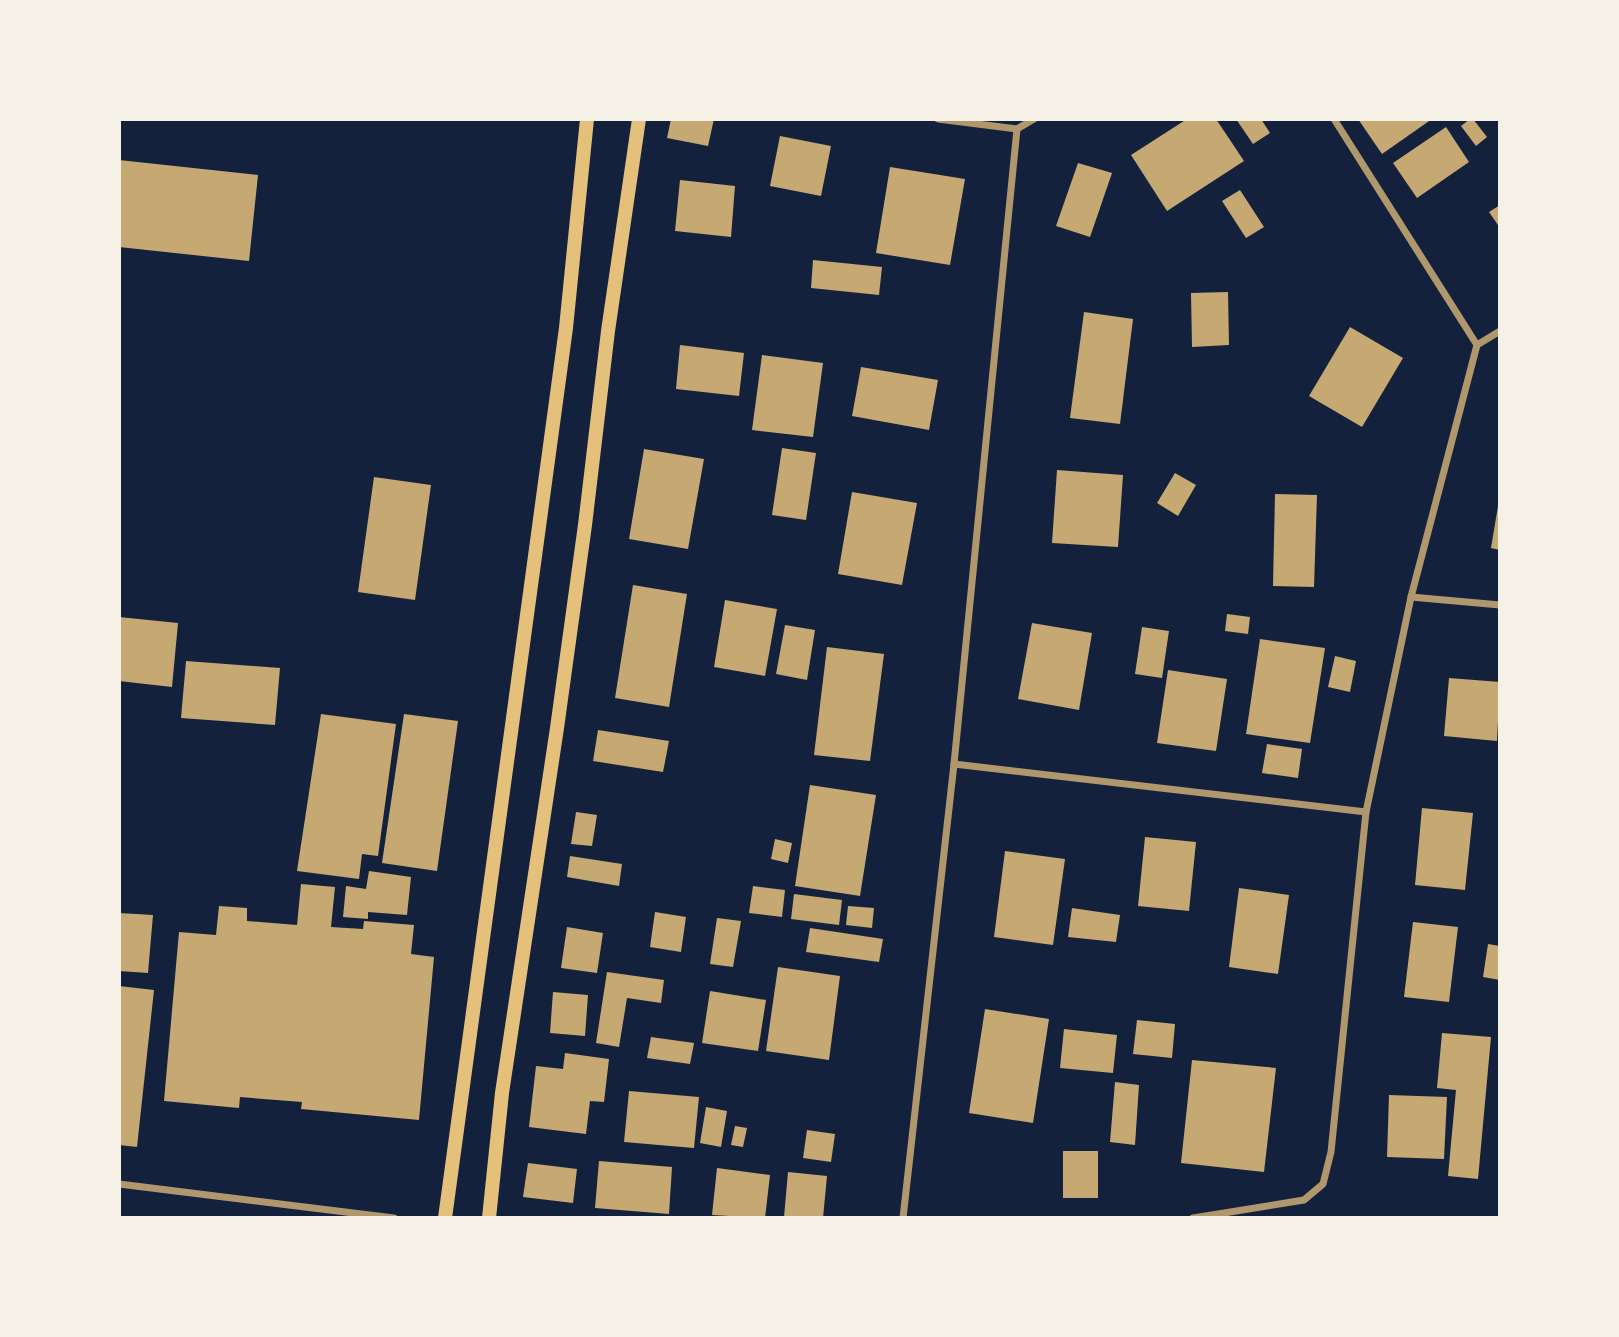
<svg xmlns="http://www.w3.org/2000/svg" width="1619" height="1337" font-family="Lato,sans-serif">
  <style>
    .building { fill: #c6a872 }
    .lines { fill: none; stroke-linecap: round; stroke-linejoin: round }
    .minor { stroke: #b1986c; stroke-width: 7 }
    .secondary { stroke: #e5c07b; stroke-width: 14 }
  </style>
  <rect width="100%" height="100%" fill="#14213d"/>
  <g class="building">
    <polygon points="671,119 714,119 708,146 667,138"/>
    <polygon points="1187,119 1216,119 1244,161 1167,211 1131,155"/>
    <polygon points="1236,119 1261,119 1270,133 1253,144"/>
    <polygon points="1358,119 1432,119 1382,154"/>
    <polygon points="1470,119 1473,119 1487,137 1476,146 1461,126"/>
    <polygon points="1446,127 1469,162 1417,198 1393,163"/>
    <polygon points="780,136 831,146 821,196 770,186"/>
    <polygon points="119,160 258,175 249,261 119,247"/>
    <polygon points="1078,163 1112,173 1090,237 1056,226"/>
    <polygon points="890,167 965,179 950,265 876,253"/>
    <polygon points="680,180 735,186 731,237 675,231"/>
    <polygon points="1240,190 1264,227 1246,238 1222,201"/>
    <polygon points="1500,205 1500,228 1489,212"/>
    <polygon points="813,260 882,267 879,295 811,288"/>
    <polygon points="1228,292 1229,345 1192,347 1191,293"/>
    <polygon points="1084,312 1133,319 1120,424 1070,418"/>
    <polygon points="1350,327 1403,358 1362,427 1309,396"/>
    <polygon points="680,345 744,353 739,396 676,389"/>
    <polygon points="762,355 823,363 813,437 752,430"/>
    <polygon points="861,367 938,380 929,430 852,416"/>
    <polygon points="782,448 816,453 806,520 772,515"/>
    <polygon points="644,449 704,459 688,549 629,539"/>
    <polygon points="1057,470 1123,475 1118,547 1052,543"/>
    <polygon points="1175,473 1196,485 1178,516 1157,503"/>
    <polygon points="374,477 431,485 415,600 358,592"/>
    <polygon points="852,492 917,503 902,585 838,574"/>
    <polygon points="1275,494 1317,495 1314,587 1273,586"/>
    <polygon points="1499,500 1500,500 1500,550 1491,548"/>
    <polygon points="633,585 687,594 669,707 615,698"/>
    <polygon points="725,600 777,609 765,676 714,667"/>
    <polygon points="1227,614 1250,617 1248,634 1225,631"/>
    <polygon points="119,617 178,623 172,687 119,681"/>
    <polygon points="1032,623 1092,633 1079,710 1018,699"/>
    <polygon points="785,625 815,630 807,680 776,674"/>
    <polygon points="1142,627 1169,631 1162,678 1135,674"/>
    <polygon points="1260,639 1325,648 1310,743 1246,734"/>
    <polygon points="827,647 884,654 870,761 814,755"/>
    <polygon points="1335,656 1356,661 1350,692 1328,687"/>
    <polygon points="186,661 280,668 275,725 181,718"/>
    <polygon points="1168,670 1227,679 1216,751 1157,743"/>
    <polygon points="1449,678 1500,682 1497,741 1444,736"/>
    <polygon points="321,714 396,724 378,856 362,854 359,879 297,871"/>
    <polygon points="404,714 458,721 437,871 382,863"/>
    <polygon points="598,730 669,741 663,772 593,761"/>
    <polygon points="1267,744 1302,749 1298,778 1262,773"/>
    <polygon points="810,785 876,795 860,896 795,886"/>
    <polygon points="1422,808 1473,813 1465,890 1415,885"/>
    <polygon points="576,812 597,815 592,846 571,844"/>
    <polygon points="1145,837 1196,842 1189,911 1138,906"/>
    <polygon points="775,839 792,843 788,863 771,859"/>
    <polygon points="1005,851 1065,859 1053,945 994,937"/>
    <polygon points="570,856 622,864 619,886 567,877"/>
    <polygon points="369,871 411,877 407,915 368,912 368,919 343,917 346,886 366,889"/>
    <polygon points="301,884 335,887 331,927 363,929 364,921 414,925 411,954 434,957 419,1120 301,1109 302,1102 240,1097 239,1108 164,1101 179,932 216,935 219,906 247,908 247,921 297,925"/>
    <polygon points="753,886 785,890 782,917 749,913"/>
    <polygon points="1239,888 1289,895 1278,974 1229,967"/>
    <polygon points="794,894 842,900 839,925 791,919"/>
    <polygon points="848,906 874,908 872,928 846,925"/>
    <polygon points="1072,908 1120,915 1116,942 1068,937"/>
    <polygon points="655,912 686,917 681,952 650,947"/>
    <polygon points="119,913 153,915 148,973 119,971"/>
    <polygon points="717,918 741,921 733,967 710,964"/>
    <polygon points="1413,922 1458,927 1449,1002 1404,997"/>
    <polygon points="567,927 603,933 597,973 561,968"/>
    <polygon points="810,928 883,939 879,962 806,952"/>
    <polygon points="1488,944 1500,946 1500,980 1483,977"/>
    <polygon points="778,967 840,976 829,1060 766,1051"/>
    <polygon points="607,972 664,980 661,1003 627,998 619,1047 596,1043"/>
    <polygon points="119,986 154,990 137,1147 119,1145"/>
    <polygon points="710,991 766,1000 758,1051 702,1043"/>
    <polygon points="553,992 588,995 585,1036 550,1033"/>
    <polygon points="985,1009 1049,1019 1033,1123 969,1113"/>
    <polygon points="1137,1020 1175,1024 1172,1058 1133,1054"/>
    <polygon points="1064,1029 1117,1035 1113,1073 1060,1068"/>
    <polygon points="1442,1033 1491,1037 1478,1179 1448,1176 1456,1090 1437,1088"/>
    <polygon points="651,1037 694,1043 690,1064 647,1058"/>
    <polygon points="565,1053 609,1059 604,1102 590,1101 586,1134 529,1127 536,1066 563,1069"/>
    <polygon points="1192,1060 1276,1068 1264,1172 1181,1163"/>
    <polygon points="1115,1082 1139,1085 1135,1145 1110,1142"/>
    <polygon points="629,1091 699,1097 694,1148 624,1142"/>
    <polygon points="1389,1095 1447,1097 1444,1159 1387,1157"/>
    <polygon points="706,1107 727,1111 721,1147 700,1143"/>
    <polygon points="735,1126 747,1128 743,1147 731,1145"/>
    <polygon points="807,1130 835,1134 831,1162 803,1158"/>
    <rect x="1063" y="1151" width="35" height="47"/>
    <polygon points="599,1161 672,1167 669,1214 595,1208"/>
    <polygon points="528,1163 577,1169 573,1203 523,1197"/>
    <polygon points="717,1168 770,1175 765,1218 712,1215"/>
    <polygon points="788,1172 827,1176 823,1218 784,1217"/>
  </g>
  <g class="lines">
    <g class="minor">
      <polyline points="938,119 1017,129 1034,119"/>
      <polyline points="1334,119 1477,345"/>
      <polyline points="1411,597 1500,605"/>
      <polyline points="954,764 1366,812"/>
      <polyline points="119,1184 394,1218"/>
      <polyline points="903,1218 954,764 1017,129"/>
      <polyline points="1193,1218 1304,1200 1323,1184 1331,1152 1366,812 1411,597 1477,345 1500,331"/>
    </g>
    <g class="secondary">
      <polyline points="445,1218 566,328 587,119"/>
      <polyline points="489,1218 502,1093 557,728 585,525 608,331 639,119"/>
    </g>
  </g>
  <rect width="1619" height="1337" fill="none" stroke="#f6f1e7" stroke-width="242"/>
</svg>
